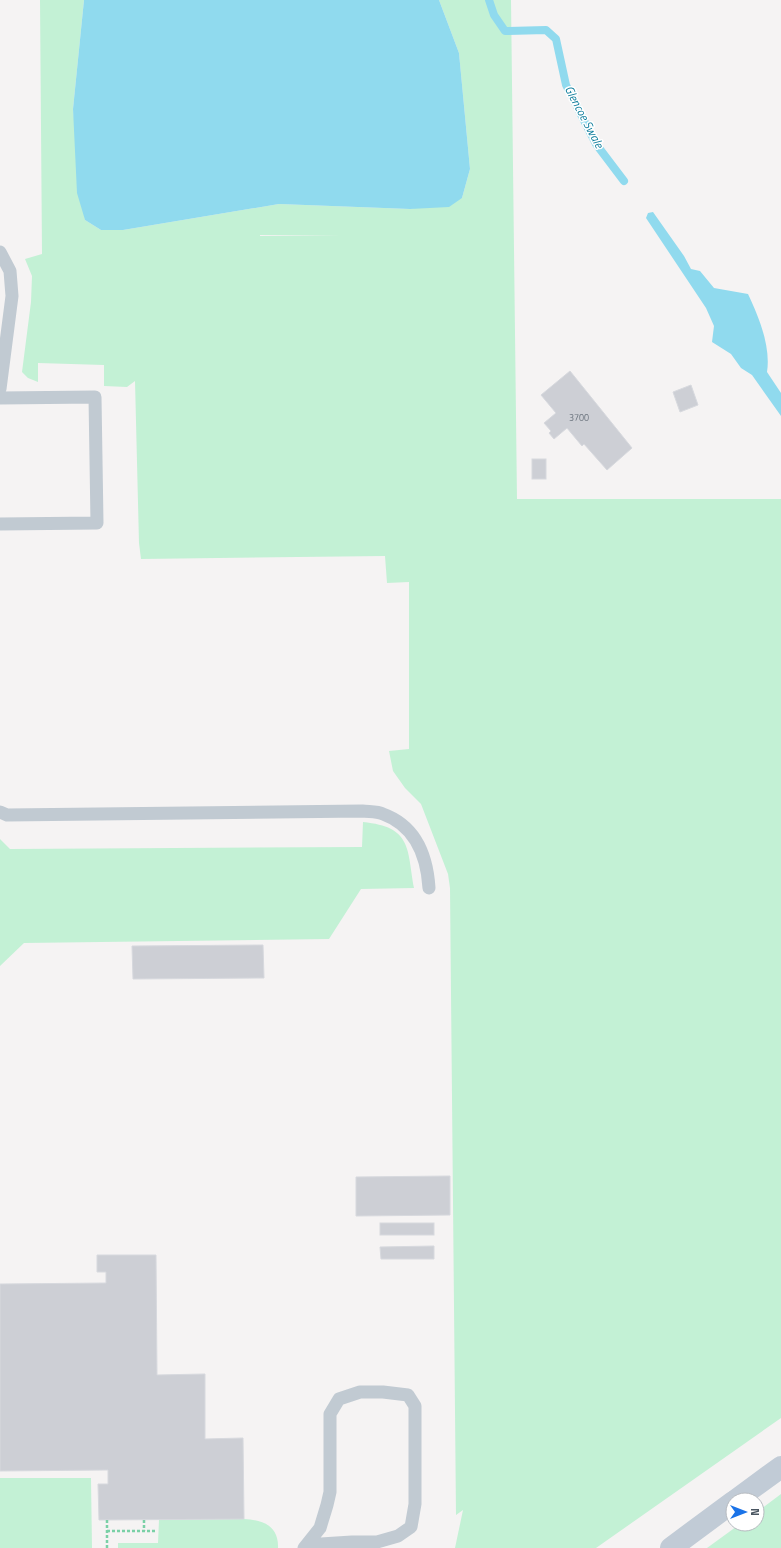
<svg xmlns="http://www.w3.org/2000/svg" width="781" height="1548" font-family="'Titillium Web',sans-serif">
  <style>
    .green { fill: #c3f1d5; fill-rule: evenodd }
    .water { fill: #90daee }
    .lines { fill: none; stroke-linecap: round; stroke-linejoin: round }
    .stream { stroke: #90daee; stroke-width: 8 }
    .building { fill: #cdcfd5; stroke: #d7d9de }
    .path { stroke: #7ad0a6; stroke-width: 2.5; stroke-dasharray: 3 2; stroke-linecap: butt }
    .service { stroke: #c1cad2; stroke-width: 13 }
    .secondary { stroke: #c1cbd6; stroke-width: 22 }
    .labels { text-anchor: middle; stroke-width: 3; stroke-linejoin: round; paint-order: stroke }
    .number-label { font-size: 9px; fill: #6b747e }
    .water-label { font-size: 12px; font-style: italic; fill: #0c7c9b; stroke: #fff }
  </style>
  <rect width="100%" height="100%" fill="#f5f3f3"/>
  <g class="green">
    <path d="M 40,0 L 84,0 L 73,109 L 85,220 L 101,230 L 123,230 L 279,204 L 410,209 L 462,198 L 470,169 L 459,53 L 439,0 L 511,0 L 517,499 L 781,499 L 781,1418 L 596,1548 L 455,1548 L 463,1510 L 456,1515 L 450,888 L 448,874 L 421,804 L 405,788 L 393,771 L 389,751 L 409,749 L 409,582 L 387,583 L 385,556 L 141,559 L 139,543 L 135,381 L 127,387 L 104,386 L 104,365 L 38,363 L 38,382 L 28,378 L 22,372 L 31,302 L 32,276 L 25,259 L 42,254 ZM 260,235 L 341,235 L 260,236 Z"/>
    <path d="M 363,822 C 412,827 407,848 414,888 L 361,889 L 329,939 L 24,943 L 0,966 L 0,839 L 10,849 L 362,847 Z"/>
    <polygon points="0,1478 91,1478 92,1548 0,1548"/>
    <polygon points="781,1494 781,1548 707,1548 740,1524 757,1524 757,1512"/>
    <path d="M 244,1519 C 263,1520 279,1526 278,1548 L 118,1548 L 118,1543 L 158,1543 L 159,1520 Z"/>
  </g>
  <g class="water">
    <polygon points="84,0 439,0 459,53 470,169 462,198 449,207 410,209 279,204 123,230 101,230 85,220 77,193 73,109"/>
    <path d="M 653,212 L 684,256 L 691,269 L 700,271 L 714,288 L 748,294 C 759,317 771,347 767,372 L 781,393 L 781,416 L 752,375 L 741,368 L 731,354 L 712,342 L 714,326 L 706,308 L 646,218 L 648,213 Z"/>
  </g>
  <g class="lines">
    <polyline class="stream" points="489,0 494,15 505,31 546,30 556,39 566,85 596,144 624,181"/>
  </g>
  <g class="building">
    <polygon points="570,371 632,448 607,470 584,444 582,446 567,428 554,439 549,433 551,431 544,423 556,413 541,395"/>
    <polygon points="691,385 698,405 680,412 673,392"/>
    <rect x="532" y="459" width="14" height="20"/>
    <polygon points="263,945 264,978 133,979 132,946"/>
    <polygon points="450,1176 450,1215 356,1216 356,1177"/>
    <rect x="380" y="1223" width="54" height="12"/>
    <polygon points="434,1246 434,1259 381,1259 380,1247"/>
    <polygon points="97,1255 156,1255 157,1375 205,1374 205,1439 243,1438 244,1519 99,1520 98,1484 108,1484 108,1470 0,1471 0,1284 106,1283 106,1272 97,1272"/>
  </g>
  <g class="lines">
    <g class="path">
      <polyline points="107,1520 107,1548"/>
      <polyline points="144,1520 144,1531"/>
      <polyline points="107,1531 157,1531"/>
    </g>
    <g class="service">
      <polyline points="0,252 10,271 12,296 0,389"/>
      <polyline points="0,398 95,397 97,523 0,524"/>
      <path d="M 0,812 L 7,815 L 362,811 C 369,812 377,811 383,814 C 416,826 427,856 429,888"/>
      <polyline points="304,1548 320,1528 327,1505 330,1492 330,1414 339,1399 360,1392 383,1392 408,1395 415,1406 415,1504 411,1527 398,1536 377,1542 352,1542 321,1544 311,1548"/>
    </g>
    <g class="secondary">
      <polyline points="736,1500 781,1467"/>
      <polyline points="671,1548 733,1502"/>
    </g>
  </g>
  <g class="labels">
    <g class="number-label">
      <text x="579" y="421">3700</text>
    </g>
    <g class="water-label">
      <text transform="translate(584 117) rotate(62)" y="4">Glencoe Swale</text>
    </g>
  </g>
  <g transform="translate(745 1512) rotate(90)"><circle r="19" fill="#ffffff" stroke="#b7bbc0"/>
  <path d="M0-3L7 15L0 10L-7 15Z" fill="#1a73e8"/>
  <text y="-6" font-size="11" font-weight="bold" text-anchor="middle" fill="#4a5661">N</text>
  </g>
</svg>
